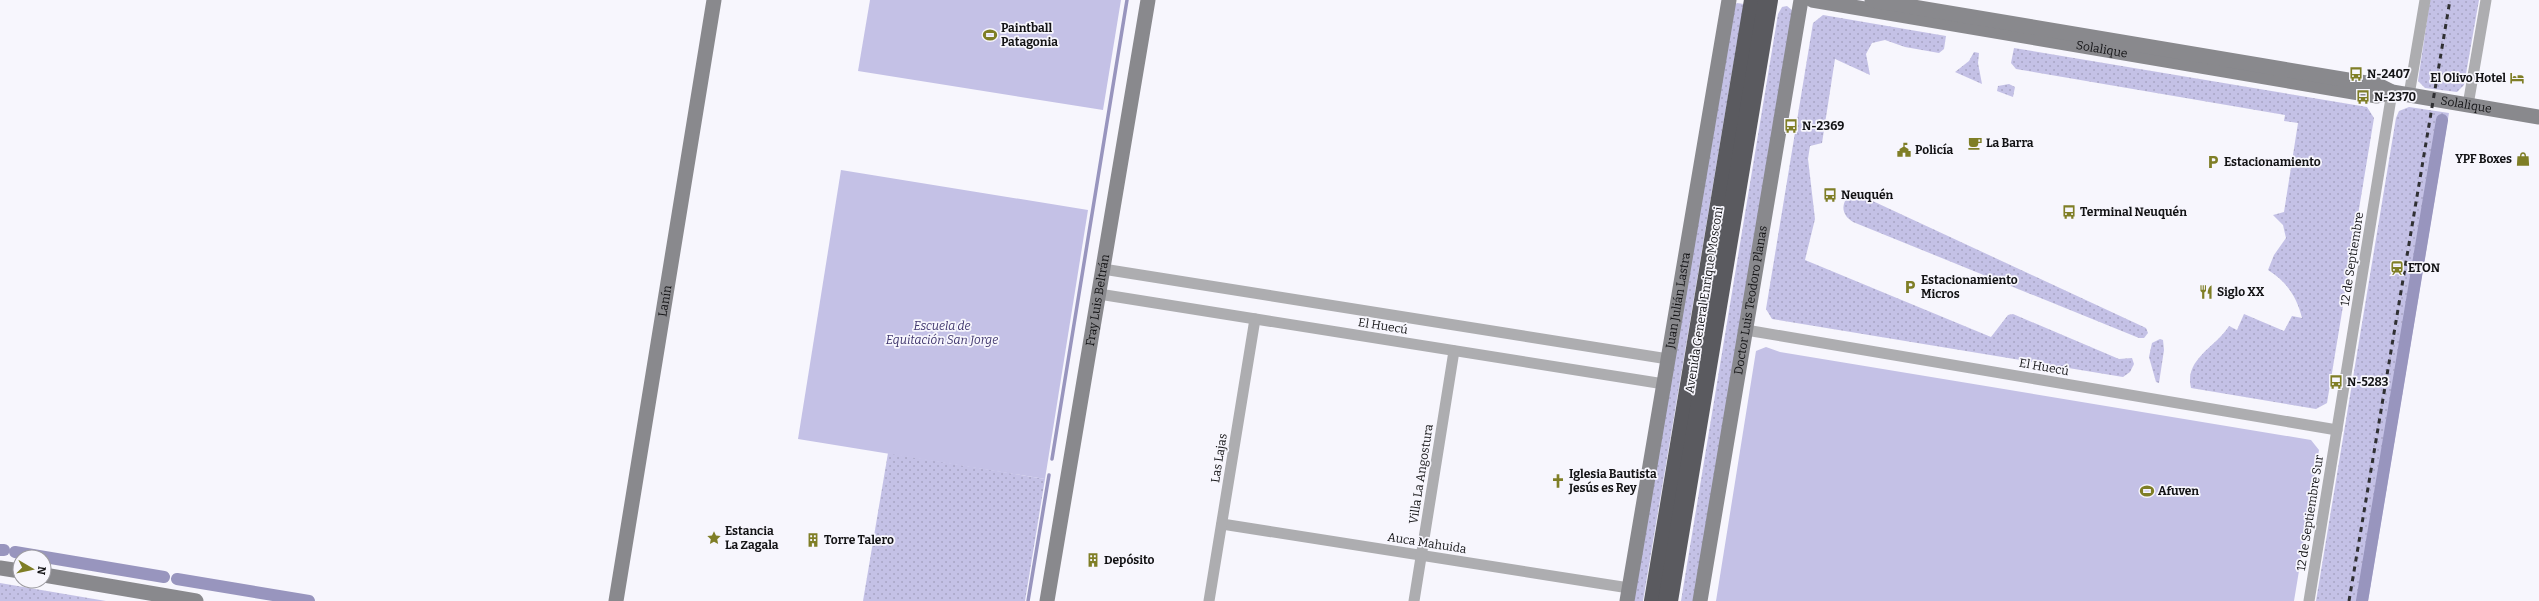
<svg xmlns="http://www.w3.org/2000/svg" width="2539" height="601" font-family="Bitter,serif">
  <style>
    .grass { fill: url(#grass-dots) }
    .park { fill: #c4c1e6 }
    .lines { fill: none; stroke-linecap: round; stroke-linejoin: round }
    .stream { stroke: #9895be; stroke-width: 3.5 }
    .canal { stroke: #9895be; stroke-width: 12 }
    .street { stroke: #adadb0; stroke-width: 11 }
    .secondary { stroke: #89898d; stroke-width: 15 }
    .highway { stroke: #5a5a5f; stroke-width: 20 }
    .rail { stroke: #303033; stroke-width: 3; stroke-dasharray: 5 5; stroke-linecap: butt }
    .labels { text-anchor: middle; stroke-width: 3.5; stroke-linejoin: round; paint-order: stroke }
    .poi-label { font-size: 12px; font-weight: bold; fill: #131315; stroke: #f7f6fd; text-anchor: start }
    .street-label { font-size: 12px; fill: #131315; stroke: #f7f6fd }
    .park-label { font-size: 12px; font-style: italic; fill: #3f366d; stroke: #f7f6fd }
  </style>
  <defs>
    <pattern id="grass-dots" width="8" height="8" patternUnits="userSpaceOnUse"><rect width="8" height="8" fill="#c4c1e6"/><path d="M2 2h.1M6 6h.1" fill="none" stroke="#a8a5c4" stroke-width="1.8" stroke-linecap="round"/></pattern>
  </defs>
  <rect width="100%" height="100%" fill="#f7f6fd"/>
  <g class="grass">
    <polygon points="2430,0 2479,0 2464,85 2457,92 2425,88 2418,81"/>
    <polygon points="1737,3 1744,4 1742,37 1737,42 1643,601 1633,601 1734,5"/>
    <polygon points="1787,6 1793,11 1694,601 1681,601 1778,14 1782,7"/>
    <polygon points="1823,15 1946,36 1944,49 1939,53 1905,47 1885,40 1872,43 1866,54 1870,75 1835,59 1822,143 1810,146 1808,159 1815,219 1805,260 1991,337 2008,315 2013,314 2119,359 2132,358 2134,364 2130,372 2123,377 1772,319 1766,309 1813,23"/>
    <path d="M 2014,48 L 2367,107 L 2374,118 L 2327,403 L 2316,409 L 2191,388 C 2184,359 2216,347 2229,326 L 2237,330 L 2244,314 L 2284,331 L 2292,316 L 2302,318 C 2297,297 2287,282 2268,270 L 2274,255 L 2286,238 L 2283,225 L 2273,215 L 2284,212 L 2298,123 L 2284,121 L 2285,115 L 2016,69 L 2011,63 Z"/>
    <polygon points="1974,52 1979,53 1978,63 1982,84 1955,72 1969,61"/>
    <polygon points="2009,84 2015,87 2013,97 1997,91 1998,86"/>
    <polygon points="2409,107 2449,113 2368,601 2316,601 2396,118 2399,111"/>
    <path d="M 1854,196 L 1864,197 L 2146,328 L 2148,333 L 2144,338 L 2139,338 L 1853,222 C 1845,217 1841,210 1845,201 Z"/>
    <polygon points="2160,339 2163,340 2164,350 2159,383 2156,382 2149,357 2152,343"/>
    <polygon points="888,453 1045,479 1025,601 863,601"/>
    <polygon points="0,583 106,601 0,601"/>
  </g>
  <g class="park">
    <polygon points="870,0 1121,0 1103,110 858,71"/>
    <polygon points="841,170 1088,210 1045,479 798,439"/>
    <polygon points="1766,347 1780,352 2311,440 2319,450 2294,601 1716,601 1756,351"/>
  </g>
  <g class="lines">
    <g class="stream">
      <polyline points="1052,459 1127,0"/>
      <polyline points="1028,601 1049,475"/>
    </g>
    <g class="canal">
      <polyline points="0,550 4,550"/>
      <polyline points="15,552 164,577"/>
      <polyline points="177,579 309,601"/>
      <polyline points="2362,601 2442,120"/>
    </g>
    <g class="street">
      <polyline points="2409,95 2425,0"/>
      <polyline points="2468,105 2486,0"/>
      <polyline points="1103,269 1668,359"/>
      <polyline points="1099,294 1664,384"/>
      <polyline points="1746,330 2337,430"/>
      <polyline points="1222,524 1629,588"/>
      <polyline points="1209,601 1255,319"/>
      <polyline points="1414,601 1454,351"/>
      <polyline points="2309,601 2392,92"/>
    </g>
    <g class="secondary">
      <path id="s1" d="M 1812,0 L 2377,96 L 2392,92"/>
      <path id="s2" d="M 1872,0 L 2378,85 L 2392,92 L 2539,117"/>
      <polyline points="0,568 20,571"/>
      <polyline points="44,575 196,601"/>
      <path id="s3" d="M 616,601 L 714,0"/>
      <path id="s4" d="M 1047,601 L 1148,0"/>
      <path id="s5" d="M 1627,601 L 1729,0"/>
      <path id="s6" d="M 1700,601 L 1801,0"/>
    </g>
    <g class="highway">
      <polyline points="1654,601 1754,0"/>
      <polyline points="1668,601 1768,0"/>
    </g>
    <polyline class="rail" points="2349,601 2450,0"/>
  </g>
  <defs>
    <symbol id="stadium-bare" viewBox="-9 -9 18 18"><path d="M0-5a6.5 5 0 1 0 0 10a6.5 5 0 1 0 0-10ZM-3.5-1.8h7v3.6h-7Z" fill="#7f7e26" stroke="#f7f6fd" stroke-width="2.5" paint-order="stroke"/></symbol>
    <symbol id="bus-bare" viewBox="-9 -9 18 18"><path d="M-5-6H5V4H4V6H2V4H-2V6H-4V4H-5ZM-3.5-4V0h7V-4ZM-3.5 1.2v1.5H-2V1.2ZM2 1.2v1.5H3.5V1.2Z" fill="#7f7e26" stroke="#f7f6fd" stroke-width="2.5" paint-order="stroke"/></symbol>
    <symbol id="hotel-bare" viewBox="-9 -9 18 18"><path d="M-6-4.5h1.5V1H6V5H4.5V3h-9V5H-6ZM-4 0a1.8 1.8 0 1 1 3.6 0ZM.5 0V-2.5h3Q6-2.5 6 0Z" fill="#7f7e26" stroke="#f7f6fd" stroke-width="2.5" paint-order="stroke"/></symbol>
    <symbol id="cafe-bare" viewBox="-9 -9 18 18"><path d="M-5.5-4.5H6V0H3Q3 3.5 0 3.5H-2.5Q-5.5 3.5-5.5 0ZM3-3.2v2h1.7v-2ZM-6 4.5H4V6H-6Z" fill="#7f7e26" stroke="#f7f6fd" stroke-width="2.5" paint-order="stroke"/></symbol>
    <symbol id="civic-bare" viewBox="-9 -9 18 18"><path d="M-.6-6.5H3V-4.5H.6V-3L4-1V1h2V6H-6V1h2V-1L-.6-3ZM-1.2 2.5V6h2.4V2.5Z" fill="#7f7e26" stroke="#f7f6fd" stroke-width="2.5" paint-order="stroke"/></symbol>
    <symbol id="shop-bare" viewBox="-9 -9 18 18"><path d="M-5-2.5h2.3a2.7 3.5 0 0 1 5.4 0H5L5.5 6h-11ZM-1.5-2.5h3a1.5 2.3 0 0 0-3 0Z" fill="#7f7e26" stroke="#f7f6fd" stroke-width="2.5" paint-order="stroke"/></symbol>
    <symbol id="parking-bare" viewBox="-9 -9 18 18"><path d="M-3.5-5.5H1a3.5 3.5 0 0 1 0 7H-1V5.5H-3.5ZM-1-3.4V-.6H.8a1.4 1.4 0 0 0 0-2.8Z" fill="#7f7e26" stroke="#f7f6fd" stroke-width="2.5" paint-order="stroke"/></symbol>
    <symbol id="station-bare" viewBox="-9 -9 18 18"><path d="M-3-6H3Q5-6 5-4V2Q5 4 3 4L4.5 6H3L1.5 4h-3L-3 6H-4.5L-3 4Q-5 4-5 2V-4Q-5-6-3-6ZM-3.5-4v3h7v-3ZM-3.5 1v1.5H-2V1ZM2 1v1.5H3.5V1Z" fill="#7f7e26" stroke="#f7f6fd" stroke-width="2.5" paint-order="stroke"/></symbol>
    <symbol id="restaurant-bare" viewBox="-9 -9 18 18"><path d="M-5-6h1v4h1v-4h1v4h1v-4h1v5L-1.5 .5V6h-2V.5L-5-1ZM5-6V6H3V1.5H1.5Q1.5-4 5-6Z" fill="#7f7e26" stroke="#f7f6fd" stroke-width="2.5" paint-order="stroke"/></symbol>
    <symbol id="church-bare" viewBox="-9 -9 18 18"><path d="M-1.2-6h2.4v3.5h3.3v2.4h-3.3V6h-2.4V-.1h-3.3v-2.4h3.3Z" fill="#7f7e26" stroke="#f7f6fd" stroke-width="2.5" paint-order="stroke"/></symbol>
    <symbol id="sight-bare" viewBox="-9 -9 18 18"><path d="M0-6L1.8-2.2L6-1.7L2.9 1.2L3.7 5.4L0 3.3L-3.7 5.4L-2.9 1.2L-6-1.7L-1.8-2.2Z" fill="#7f7e26" stroke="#f7f6fd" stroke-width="2.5" paint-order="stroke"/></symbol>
    <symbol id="building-bare" viewBox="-9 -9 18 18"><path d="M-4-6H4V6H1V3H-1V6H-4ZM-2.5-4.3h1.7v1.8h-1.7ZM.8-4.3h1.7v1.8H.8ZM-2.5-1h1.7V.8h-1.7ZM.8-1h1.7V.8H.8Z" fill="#7f7e26" stroke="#f7f6fd" stroke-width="2.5" paint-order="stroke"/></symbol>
  </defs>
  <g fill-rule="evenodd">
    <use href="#stadium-bare" x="980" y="25" width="20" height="20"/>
    <use href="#bus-bare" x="2346" y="64" width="20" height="20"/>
    <use href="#hotel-bare" x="2507" y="68" width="20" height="20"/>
    <use href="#bus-bare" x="2353" y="87" width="20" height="20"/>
    <use href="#bus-bare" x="1781" y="116" width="20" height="20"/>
    <use href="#cafe-bare" x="1965" y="133" width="20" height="20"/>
    <use href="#civic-bare" x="1894" y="140" width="20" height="20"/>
    <use href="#shop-bare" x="2513" y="149" width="20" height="20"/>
    <use href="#parking-bare" x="2203" y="152" width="20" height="20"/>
    <use href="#bus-bare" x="1820" y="185" width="20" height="20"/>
    <use href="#bus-bare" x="2059" y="202" width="20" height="20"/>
    <use href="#station-bare" x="2387" y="258" width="20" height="20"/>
    <use href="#parking-bare" x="1900" y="277" width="20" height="20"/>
    <use href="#restaurant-bare" x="2196" y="282" width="20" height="20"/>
    <use href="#bus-bare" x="2326" y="372" width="20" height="20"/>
    <use href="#church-bare" x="1548" y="471" width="20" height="20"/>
    <use href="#stadium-bare" x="2137" y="481" width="20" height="20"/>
    <use href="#sight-bare" x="704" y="528" width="20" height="20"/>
    <use href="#building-bare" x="803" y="530" width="20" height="20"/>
    <use href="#building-bare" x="1083" y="550" width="20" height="20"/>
  </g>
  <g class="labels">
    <g class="poi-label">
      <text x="1001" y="32">Paintball<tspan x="1001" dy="14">Patagonia</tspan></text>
      <text x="2367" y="78">N-2407</text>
      <text x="2506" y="82" text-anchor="end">El Olivo Hotel</text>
      <text x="2374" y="101">N-2370</text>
      <text x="1802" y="130">N-2369</text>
      <text x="1986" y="147">La Barra</text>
      <text x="1915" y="154">Policía</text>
      <text x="2512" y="163" text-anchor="end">YPF Boxes</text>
      <text x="2224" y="166">Estacionamiento</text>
      <text x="1841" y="199">Neuquén</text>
      <text x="2080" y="216">Terminal Neuquén</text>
      <text x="2408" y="272">ETON</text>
      <text x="1921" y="284">Estacionamiento<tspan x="1921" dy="14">Micros</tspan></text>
      <text x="2217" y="296">Siglo XX</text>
      <text x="2347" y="386">N-5283</text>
      <text x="1569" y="478">Iglesia Bautista<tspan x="1569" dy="14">Jesús es Rey</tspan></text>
      <text x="2158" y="495">Afuven</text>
      <text x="725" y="535">Estancia<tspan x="725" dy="14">La Zagala</tspan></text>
      <text x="824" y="544">Torre Talero</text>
      <text x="1104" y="564">Depósito</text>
    </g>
    <g class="street-label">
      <text dy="4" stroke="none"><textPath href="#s1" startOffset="294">Solalique</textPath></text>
      <text dy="4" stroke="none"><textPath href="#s2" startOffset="604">Solalique</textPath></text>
      <text transform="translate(2352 259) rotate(-81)" y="4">12 de Septiembre</text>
      <text dy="4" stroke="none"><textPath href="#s3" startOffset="304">Lanín</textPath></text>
      <text dy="4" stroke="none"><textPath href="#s4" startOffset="305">Fray Luis Beltrán</textPath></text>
      <text transform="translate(1704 300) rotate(-81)" y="4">Avenida General Enrique Mosconi</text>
      <text dy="4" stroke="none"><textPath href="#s5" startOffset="305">Juan Julián Lastra</textPath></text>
      <text dy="4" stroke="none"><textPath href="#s6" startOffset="305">Doctor Luis Teodoro Planas</textPath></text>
      <text transform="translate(1383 326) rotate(9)" y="4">El Huecú</text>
      <text transform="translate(2044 367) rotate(10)" y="4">El Huecú</text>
      <text transform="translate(1219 458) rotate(-81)" y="4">Las Lajas</text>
      <text transform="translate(1421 474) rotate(-81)" y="4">Villa La Angostura</text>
      <text transform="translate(2310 513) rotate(-81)" y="4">12 de Septiembre Sur</text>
      <text transform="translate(1427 543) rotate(9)" y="4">Auca Mahuida</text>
    </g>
    <g class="park-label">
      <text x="942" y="330">Escuela de<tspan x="942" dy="14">Equitación San Jorge</tspan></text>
    </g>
  </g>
  <g transform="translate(32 569) rotate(99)"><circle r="19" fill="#f7f6fd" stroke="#9c9ba0"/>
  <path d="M0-3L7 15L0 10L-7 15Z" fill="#7f7e26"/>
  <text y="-6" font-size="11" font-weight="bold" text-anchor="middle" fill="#131315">N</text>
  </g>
</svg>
